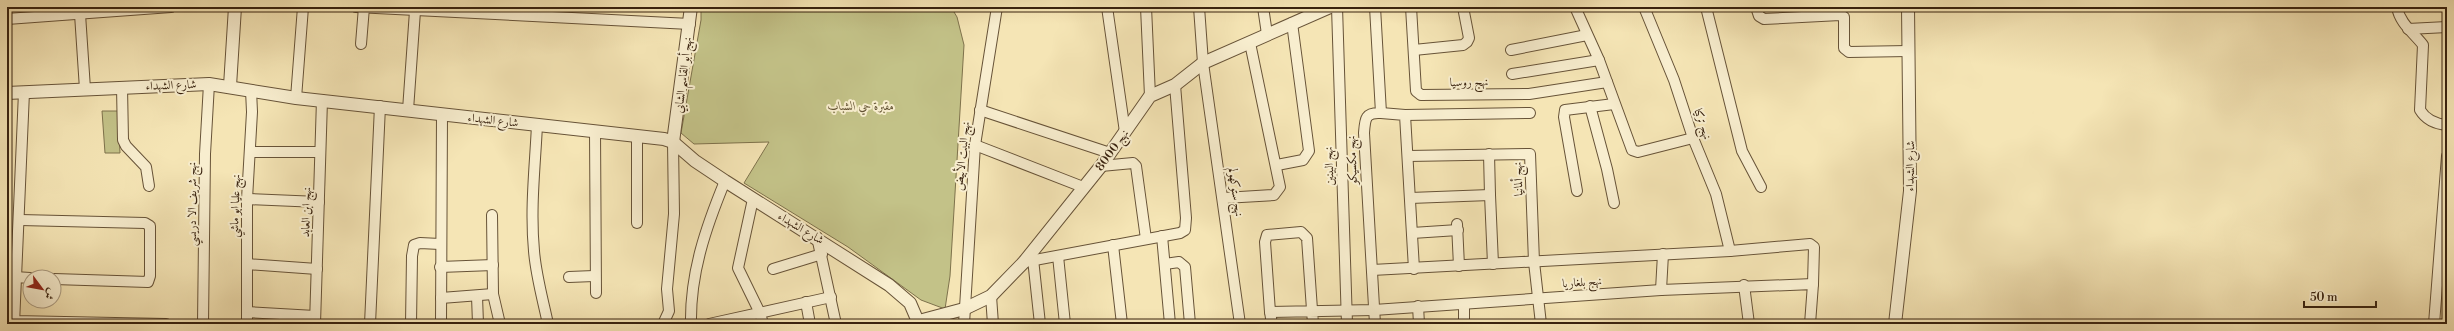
<svg xmlns="http://www.w3.org/2000/svg" width="2454" height="331" font-family="'Libre Bodoni',Amiri,serif">
  <style>
    .green { fill: #c3c288; stroke: #7e724c }
    .lines { fill: none; stroke-linecap: round; stroke-linejoin: round }
    .minor-casing { stroke: #675338; stroke-width: 12 }
    .tertiary-casing { stroke: #675338; stroke-width: 14 }
    .minor { stroke: #f8eecf; stroke-width: 10 }
    .tertiary { stroke: #f8eecf; stroke-width: 12 }
    .labels { text-anchor: middle; stroke-width: 4; stroke-linejoin: round; paint-order: stroke }
    .street-label { font-size: 12px; fill: #38220f; stroke: #f8eecf }
    .park-label { font-size: 12px; font-style: italic; fill: #625233; stroke: #f8eecf }
  </style>
  <rect width="100%" height="100%" fill="#f5e5b5"/>
  <filter id="stains"><feTurbulence type="fractalNoise" baseFrequency=".005" numOctaves="4"/><feColorMatrix values="0 0 0 0 .2 0 0 0 0 .09 0 0 0 0 .02 0 0 0 .5 -.17"/></filter>
  <radialGradient id="worn" r=".72"><stop offset=".6" stop-color="#630" stop-opacity="0"/><stop offset="1" stop-color="#630" stop-opacity=".3"/></radialGradient>
  <g class="green">
    <polygon points="701,7 951,7 957,17 964,45 950,276 945,309 921,300 848,247 744,183 769,142 694,144 681,133 701,20"/>
    <polygon points="102,111 118,111 120,153 105,153"/>
  </g>
  <g class="lines">
    <defs>
      <g id="minor">
        <polyline points="356,7 690,24"/>
        <polyline points="1107,7 1125,132"/>
        <polyline points="1146,7 1150,96"/>
        <polyline points="1199,7 1203,63 1240,324"/>
        <polyline points="1263,7 1267,34"/>
        <polyline points="1337,7 1347,324"/>
        <path d="M 1375,7 L 1381,113 C 1365,112 1365,119 1364,133 L 1375,324"/>
        <polyline points="1411,7 1416,91 1421,95 1529,94 1607,82"/>
        <polyline points="1575,7 1599,60 1632,150 1638,152 1693,138"/>
        <polyline points="1644,7 1674,80 1693,138 1716,194 1730,251"/>
        <polyline points="1706,7 1742,151 1761,187"/>
        <polyline points="1756,7 1759,16 1764,19 1840,15 1844,17 1844,48 1849,52 1908,51"/>
        <path d="M 2397,7 C 2400,24 2413,32 2423,45 L 2420,110 C 2426,120 2435,124 2447,125"/>
        <polyline points="80,14 85,89"/>
        <polyline points="7,19 171,7"/>
        <polyline points="2408,29 2447,27"/>
        <polyline points="361,44 364,7"/>
        <polyline points="1414,50 1463,45 1467,42 1469,38 1463,7"/>
        <polyline points="1511,50 1587,35"/>
        <polyline points="1512,74 1599,60"/>
        <polyline points="122,87 123,140 126,146 146,167 149,186"/>
        <polyline points="296,98 303,7"/>
        <polyline points="1590,106 1607,169 1614,203"/>
        <polyline points="408,110 415,11"/>
        <polyline points="980,110 1110,153"/>
        <polyline points="1381,113 1405,115 1414,269"/>
        <polyline points="1405,115 1530,113"/>
        <path d="M 537,125 C 535,167 530,209 534,251 C 536,276 543,300 548,324"/>
        <polyline points="595,131 596,293"/>
        <polyline points="637,136 637,223"/>
        <polyline points="975,145 1083,187"/>
        <polyline points="251,152 320,152"/>
        <polyline points="1489,154 1490,195"/>
        <polyline points="1408,156 1530,154 1534,262 1541,324"/>
        <polyline points="1277,165 1303,160 1309,151 1292,23"/>
        <polyline points="1101,166 1133,163 1136,166 1146,239"/>
        <polyline points="1577,191 1564,117 1565,110 1614,104"/>
        <polyline points="1224,198 1274,195 1280,187 1250,43"/>
        <polyline points="1410,198 1490,195 1493,264"/>
        <polyline points="247,199 319,202"/>
        <polyline points="753,199 738,268 760,313 763,324"/>
        <polyline points="492,215 493,294 500,324"/>
        <polyline points="20,220 145,223 150,226 150,276 148,282 54,279"/>
        <polyline points="1457,224 1459,266"/>
        <polyline points="1412,233 1458,230"/>
        <polyline points="1162,236 1170,324"/>
        <polyline points="817,237 836,324"/>
        <polyline points="1113,245 1122,324"/>
        <polyline points="1058,256 1065,324"/>
        <polyline points="1033,259 1040,324"/>
        <polyline points="1024,262 1180,233 1185,230 1186,218 1175,85"/>
        <polyline points="247,264 317,269"/>
        <polyline points="1165,264 1179,262 1185,267 1190,324"/>
        <polyline points="440,267 493,265"/>
        <polyline points="773,269 822,254"/>
        <polyline points="1372,270 1730,251 1810,244 1814,247 1813,284"/>
        <polyline points="15,277 30,278"/>
        <polyline points="569,277 594,276"/>
        <polyline points="1744,285 1749,324"/>
        <polyline points="1661,290 1663,254"/>
        <polyline points="477,296 478,324"/>
        <polyline points="991,296 993,324"/>
        <polyline points="441,298 493,294"/>
        <polyline points="806,302 810,324"/>
        <polyline points="1464,304 1464,324"/>
        <polyline points="1418,306 1419,324"/>
        <polyline points="247,312 315,316"/>
        <polyline points="1270,312 1272,324"/>
        <polyline points="9,318 14,321 166,324"/>
        <polyline points="14,324 24,92"/>
        <polyline points="203,324 205,154 209,84"/>
        <polyline points="247,324 247,199 252,112 251,90"/>
        <polyline points="315,324 322,100"/>
        <polyline points="370,324 380,106"/>
        <polyline points="411,324 412,256 414,245 420,243 440,244"/>
        <polyline points="441,324 442,114"/>
        <polyline points="663,324 669,311 667,289 674,214 673,142"/>
        <path d="M 691,324 C 690,273 706,227 725,181"/>
        <polyline points="709,324 831,297"/>
        <polyline points="964,324 975,145 997,7"/>
        <polyline points="1313,324 1307,238 1301,232 1267,235 1265,242 1270,312 1374,310 1661,290 1813,284 1810,324"/>
        <polyline points="2434,324 2447,156"/>
      </g>
      <g id="tertiary">
        <polyline points="230,86 235,7"/>
        <polyline points="7,93 209,84 296,98 664,139 673,142 695,161 725,181 889,285 910,303 919,324"/>
        <polyline points="673,142 691,7"/>
        <polyline points="919,321 964,309 991,296 1024,262 1101,166 1150,96 1175,85 1203,63 1330,7"/>
        <polyline points="1895,324 1910,191 1908,7"/>
      </g>
    </defs>
    <use href="#minor" class="minor-casing"/>
    <use href="#tertiary" class="tertiary-casing"/>
    <use href="#minor" class="minor"/>
    <use href="#tertiary" class="tertiary"/>
  </g>
  <g class="labels">
    <g class="street-label">
      <text transform="translate(683 75) rotate(-83)" y="4">نهج أبو القاسم الشابي</text>
      <text transform="translate(1469 82) rotate(-1)" y="4">نهج روسيا</text>
      <text transform="translate(171 85) rotate(-2)" y="4">شارع الشهداء</text>
      <text transform="translate(493 120) rotate(6)" y="4">شارع الشهداء</text>
      <text transform="translate(1703 124) rotate(71)" y="4">نهج تركيا</text>
      <text transform="translate(1112 150) rotate(-54)" y="4">نهج 8000</text>
      <text transform="translate(962 156) rotate(-84)" y="4">نهج البيت الأبيض</text>
      <text transform="translate(1352 160) rotate(-92)" y="4">نهج مكسيكو</text>
      <text transform="translate(1329 166) rotate(-92)" y="4">نهج البينين</text>
      <text transform="translate(1910 166) rotate(-89)" y="4">شارع الشهداء</text>
      <text transform="translate(1518 179) rotate(-92)" y="4">نهج ألمانيا</text>
      <text transform="translate(1236 192) rotate(82)" y="4">نهج ستوكهولم</text>
      <text transform="translate(192 204) rotate(-90)" y="4">نهج شريف الا دريسي</text>
      <text transform="translate(235 206) rotate(-88)" y="4">نهج عليا ابو ماشي</text>
      <text transform="translate(306 212) rotate(-88)" y="4">نهج ابن العابد</text>
      <text transform="translate(801 228) rotate(31)" y="4">شارع الشهداء</text>
      <text transform="translate(1582 282) rotate(-4)" y="4">نهج بلغاريا</text>
    </g>
    <g class="park-label">
      <text x="861" y="110">مقبرة حي الشباب</text>
    </g>
  </g>
  <rect width="2454" height="331" fill="none" stroke="#f5e5b5" stroke-width="24"/>
  <rect x="8" y="8" width="2438" height="315" fill="none" stroke="#38220f" stroke-width="2"/>
  <rect x="12" y="12" width="2430" height="307" fill="none" stroke="#38220f"/>
  <g transform="translate(42 289) rotate(122)"><circle r="19" fill="#f8eecf" stroke="#ab9c82"/>
  <path d="M0-3L7 15L0 10L-7 15Z" fill="#8f2418"/>
  <text y="-6" font-size="11" font-weight="bold" text-anchor="middle" fill="#38220f">ش</text>
  </g>
  <path d="M2304 301v6h72v-6" fill="none" stroke="#38220f" stroke-width="2"/>
  <text x="2310" y="301" font-size="12" fill="#38220f" stroke="#f8eecf" stroke-width="3" paint-order="stroke">50 m</text>
  <rect width="100%" height="100%" filter="url(#stains)"/>
  <rect width="100%" height="100%" fill="url(#worn)"/>
</svg>
